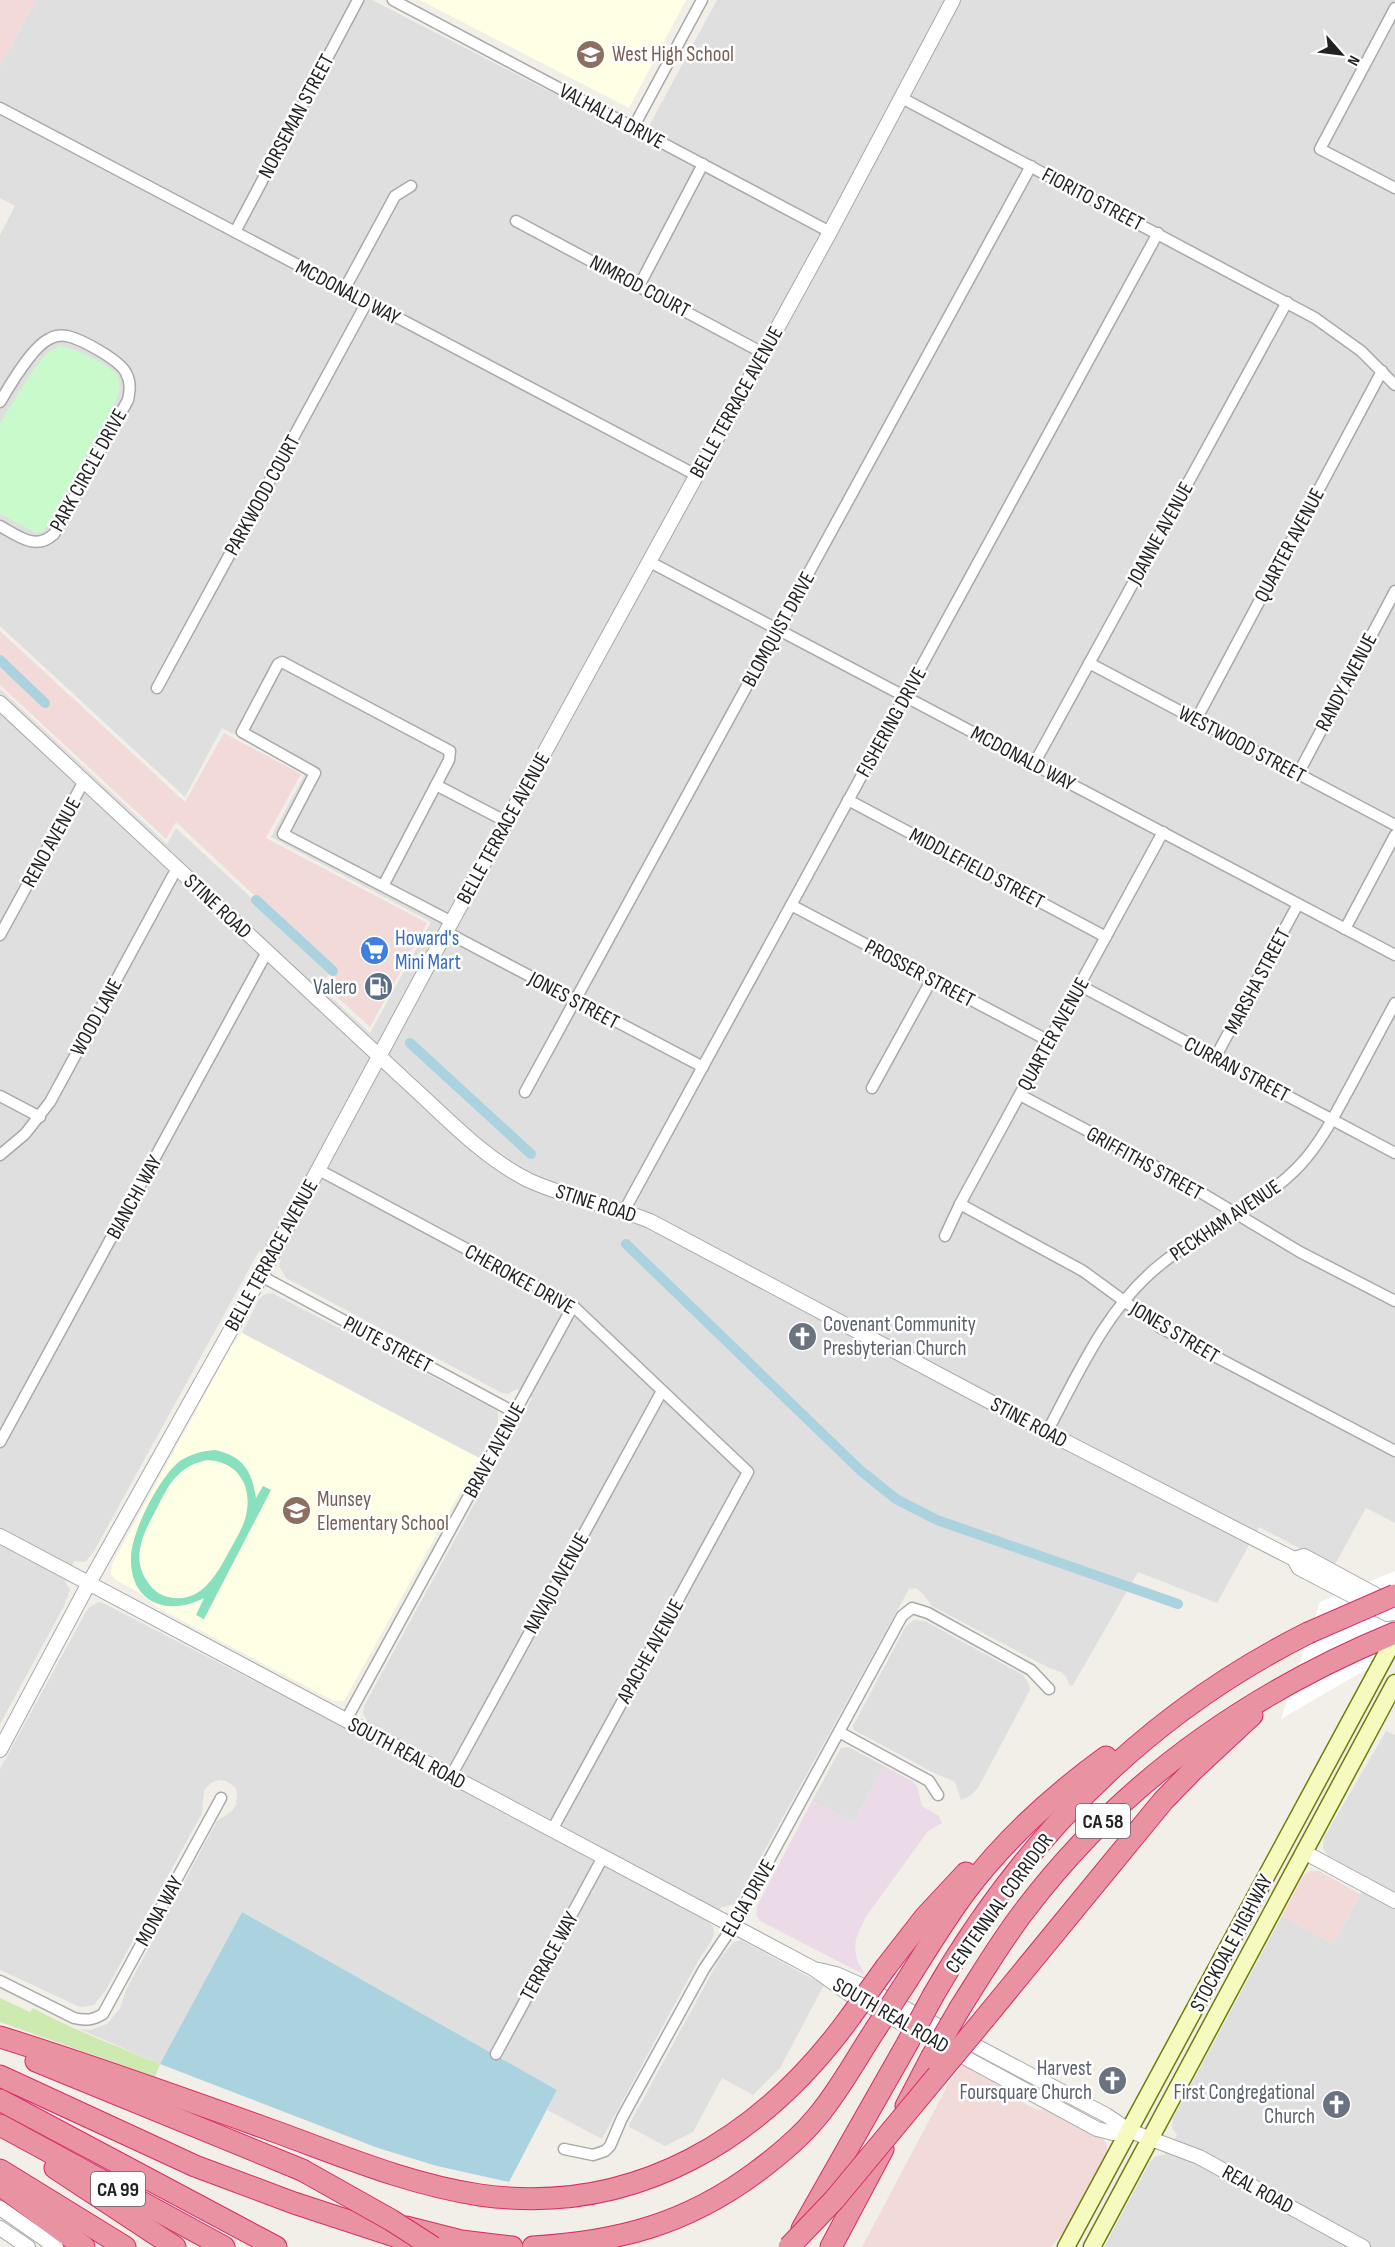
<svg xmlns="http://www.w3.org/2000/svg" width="1395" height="2247" font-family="'Sofia Sans Condensed',sans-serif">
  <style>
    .residential { fill: #e0dfdf }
    .commercial { fill: #f2dad9 }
    .industrial { fill: #ebdbe8 }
    .education { fill: #ffffe5 }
    .grass { fill: #cdebb0 }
    .park { fill: #c8facc }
    .pitch { fill: #88e0be; fill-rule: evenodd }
    .water { fill: #aad3df }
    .pier { fill: #fff }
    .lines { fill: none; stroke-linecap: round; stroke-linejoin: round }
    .canal { stroke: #aad3df; stroke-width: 10 }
    .minor-casing { stroke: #a9a9a9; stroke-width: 13 }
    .tertiary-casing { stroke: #a9a9a9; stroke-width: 16 }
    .secondary-casing { stroke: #707d05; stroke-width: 19 }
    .motorway-casing { stroke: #dc2a67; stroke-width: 23 }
    .minor { stroke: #fff; stroke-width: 10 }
    .tertiary { stroke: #fff; stroke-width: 14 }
    .secondary { stroke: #f7fabf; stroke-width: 16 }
    .motorway { stroke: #e892a2; stroke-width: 21 }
    .motorway-bridge-casing { stroke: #dc2a67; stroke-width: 23; stroke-linecap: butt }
    .motorway-bridge { stroke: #e892a2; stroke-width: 21 }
    .labels { text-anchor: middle; stroke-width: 5; stroke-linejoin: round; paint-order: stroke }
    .shield { fill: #fff; stroke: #646464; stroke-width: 1.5 }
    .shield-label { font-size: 20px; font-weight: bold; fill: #222 }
    .education-label { font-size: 21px; fill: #785e54; stroke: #fff; text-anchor: start }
    .street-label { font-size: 21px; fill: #222; stroke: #fff }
    .shop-label { font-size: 21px; fill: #366cbe; stroke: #fff; text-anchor: start }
    .service-label { font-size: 21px; fill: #4e5e75; stroke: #fff; text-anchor: end }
    .worship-label { font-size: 21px; fill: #5b616d; stroke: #fff; text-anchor: end }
  </style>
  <rect width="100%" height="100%" fill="#f2efe9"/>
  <g class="residential">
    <polygon points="36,0 372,0 642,139 717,0 1395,0 1395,1523 1366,1508 1334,1566 1259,1527 1217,1603 1138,1572 1073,1685 1070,1686 1066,1677 1061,1672 1047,1667 932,1606 923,1594 916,1588 909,1589 735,1904 722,1907 707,1921 713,1926 714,1933 712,1940 698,1961 602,2139 547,2110 557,2090 242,1912 160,2064 79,2029 90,2030 107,2024 120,2008 126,1990 217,1821 232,1811 236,1805 237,1792 235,1787 226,1781 218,1780 211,1783 204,1790 202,1813 106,1990 94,2005 80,2007 0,1970 0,1769 88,1608 99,1602 105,1604 359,1735 367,1720 363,1714 364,1706 532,1398 517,1389 508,1394 502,1393 286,1278 279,1266 281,1259 259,1251 93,1553 85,1562 74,1561 65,1582 70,1590 64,1606 0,1724 0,689 167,844 176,828 331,972 319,986 370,1033 431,922 271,837 306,772 222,728 185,797 0,626 0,235 15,206 0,198 0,66"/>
    <polygon points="272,1293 494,1409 498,1412 498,1423 479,1458 242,1333 259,1299 265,1294"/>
    <polygon points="914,1620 925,1621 1023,1675 1029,1684 1030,1690 978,1788 970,1796 961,1800 955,1782 934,1773 854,1730 853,1726 906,1626"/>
    <polygon points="1386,1731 1395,1735 1395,2247 1104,2247 1150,2162 1156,2156 1164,2155 1177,2135 1172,2128 1173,2118 1282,1916 1333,1944 1369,1878 1328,1856 1323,1848 1324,1838"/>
    <polygon points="848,1747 884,1766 854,1822 812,1801 841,1748"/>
    <polygon points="741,1940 824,1985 780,2068 753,2095 722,2078 693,2132 665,2146 629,2127 630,2123 720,1958 734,1942"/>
  </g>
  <g class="commercial">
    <polygon points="0,0 36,0 0,66"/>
    <polygon points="0,631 185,802 224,733 301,774 266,838 427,923 370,1027 324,985 336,972 176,822 166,839 0,685"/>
    <polygon points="1311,1871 1319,1871 1360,1894 1333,1944 1282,1916 1304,1875"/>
    <polygon points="964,2063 1021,2095 1022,2102 1037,2110 1045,2109 1103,2139 1107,2145 1107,2152 1064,2232 1051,2247 862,2247 950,2081"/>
  </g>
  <polygon class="industrial" points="884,1766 912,1781 917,1786 922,1806 939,1816 942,1823 928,1831 865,1918 856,1939 855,1949 857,1960 865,1975 760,1921 756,1915 757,1906 812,1801 854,1822"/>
  <g class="education">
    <polygon points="420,0 686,0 629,108"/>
    <polygon points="242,1333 479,1458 344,1701 334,1701 162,1610 135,1590 116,1580 111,1574 112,1564 231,1347"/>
  </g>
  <path class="grass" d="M 0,1998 L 30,2012 L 33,2008 C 73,2030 117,2046 160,2064 L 155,2077 L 0,2022 Z"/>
  <path class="park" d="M 59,346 C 71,346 108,364 116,374 C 121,382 120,390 117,398 L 47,526 L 43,531 L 36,533 L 0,514 L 0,423 L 35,367 L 48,352 Z"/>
  <path class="pitch" d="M 215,1450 C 243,1456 252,1471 256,1498 L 263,1486 L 271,1490 L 204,1619 L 196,1615 L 204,1598 C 168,1617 130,1603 131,1558 C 131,1532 160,1476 180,1461 C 191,1454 202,1451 215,1450 ZM 208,1460 C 240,1462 254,1489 245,1519 C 242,1529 236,1539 231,1548 C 218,1572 202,1605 168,1597 C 159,1595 152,1589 147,1581 C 130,1557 145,1530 157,1508 C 163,1496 169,1483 179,1474 C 187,1466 197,1462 208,1460 Z"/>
  <polygon class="water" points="242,1912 557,2090 509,2182 437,2166 378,2148 160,2064"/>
  <polygon class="pier" points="1395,1571 1395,1655 1353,1677 1281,1719 1320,1602"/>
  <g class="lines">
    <g class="canal">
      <polyline points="0,660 45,703"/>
      <polyline points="256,900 333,971"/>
      <polyline points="410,1043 531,1154"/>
      <polyline points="626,1244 860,1470 896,1499 937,1520 1178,1604"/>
    </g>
    <defs>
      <g id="minor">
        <polyline points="393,0 830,232"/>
        <polyline points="1395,8 1320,149 1395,188"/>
        <polyline points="900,97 1315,318 1361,351 1395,385"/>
        <polyline points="0,108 696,475"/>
        <polyline points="633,128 702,0"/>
        <polyline points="516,221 763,353"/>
        <polyline points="235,232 358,0"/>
        <polyline points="639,286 703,164"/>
        <polyline points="344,290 395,196 411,186"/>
        <path d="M 0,402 C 10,385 32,347 49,339 C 54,336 61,335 67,336 C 81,339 120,360 126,373 C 131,382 130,390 128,400 L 54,534 C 36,551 18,536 0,526"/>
        <polyline points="650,562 1395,955"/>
        <polyline points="1089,663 1395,825"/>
        <polyline points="157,688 367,302"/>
        <polyline points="1196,720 1382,371"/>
        <polyline points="1034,764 1287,302"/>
        <polyline points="1298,774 1395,591"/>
        <polyline points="436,785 507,822"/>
        <polyline points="848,800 1106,937"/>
        <polyline points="383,886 449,760 450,751 282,662 278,664 242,732 315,773 283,834 452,922"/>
        <polyline points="791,905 1049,1041"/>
        <polyline points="1345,929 1395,835"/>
        <polyline points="446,932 703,1067"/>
        <polyline points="0,935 84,781"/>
        <polyline points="1079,985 1395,1153"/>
        <polyline points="1215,1058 1298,904"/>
        <polyline points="872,1088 932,979"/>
        <polyline points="525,1092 1031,166"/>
        <polyline points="1020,1095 1175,1177 1300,1252 1395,1301"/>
        <polyline points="0,1096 40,1117"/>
        <polyline points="0,1155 25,1134 50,1102 177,868"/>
        <polyline points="319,1170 573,1306 748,1472 552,1830"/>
        <polyline points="960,1204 1083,1271 1161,1328 1395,1451"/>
        <polyline points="624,1211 1158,233"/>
        <polyline points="945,1236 960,1204 1163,832"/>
        <polyline points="261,1276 514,1412"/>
        <path d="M 1047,1432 C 1079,1372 1107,1307 1161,1264 C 1206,1228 1262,1206 1301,1164 C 1322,1141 1335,1114 1350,1087 C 1365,1059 1380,1031 1395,1003"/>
        <polyline points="0,1442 267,952"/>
        <polyline points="346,1720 573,1306"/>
        <polyline points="839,1732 929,1781 938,1795"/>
        <polyline points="451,1776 662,1391"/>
        <path d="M 0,1981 L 74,2018 C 86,2021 93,2020 103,2014 L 221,1798"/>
        <polyline points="496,2054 603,1857"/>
        <polyline points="564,2149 593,2155 605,2151 610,2146 622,2118 704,1969 733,1926 902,1616 912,1608 928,1613 1031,1670 1049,1689"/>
      </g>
      <g id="tertiary">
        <path d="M 0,703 L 407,1082 C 445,1116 482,1157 528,1180 C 567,1198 610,1205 650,1221 L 1047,1432 L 1294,1559 L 1299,1568 L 1387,1614 L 1395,1613"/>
        <polyline points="0,1536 814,1969 855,1998 1097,2129 1113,2133 1130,2131"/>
        <polyline points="1294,1559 1304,1556 1389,1602"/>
        <polyline points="0,1750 89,1583 261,1276 446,932 830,232 953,0"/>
        <polyline points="1304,1852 1395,1901"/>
        <polyline points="819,1970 836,1974 861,1985 1106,2115 1130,2131 1199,2157 1363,2247"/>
        <polyline points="0,2208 56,2247"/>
        <polyline points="0,2228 28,2247"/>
      </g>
      <g id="secondary">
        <polyline points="1066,2247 1395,1638"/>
        <polyline points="1092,2247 1395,1683"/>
      </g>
      <g id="motorway">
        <polyline points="886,1967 925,1917 966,1873"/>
        <path d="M 908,1979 C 927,1949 945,1919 966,1891 C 1005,1839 1054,1795 1106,1757"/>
        <path d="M 934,1994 C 1024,1838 1146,1714 1308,1633"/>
        <path d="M 960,2008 C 981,1975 1001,1941 1025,1910 C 1122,1782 1247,1694 1395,1633"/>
        <polyline points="985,2018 1163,1801 1193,1770 1252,1715"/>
        <path d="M 0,2037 C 90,2065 179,2097 268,2129 C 338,2154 406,2184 480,2195 C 635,2217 763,2138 851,2016"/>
        <polyline points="36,2061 302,2170"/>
        <polyline points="0,2076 195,2166 294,2203 422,2245"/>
        <polyline points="0,2100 276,2247"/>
        <polyline points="906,2106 931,2058"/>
        <polyline points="0,2125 224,2247"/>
        <polyline points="55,2168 175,2247"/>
        <polyline points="0,2170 125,2247"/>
        <polyline points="0,2185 84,2247"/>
        <polyline points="406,2227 461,2241 512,2247"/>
        <polyline points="802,2229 907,2044"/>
        <path d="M 533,2247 C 618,2242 686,2224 755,2173 C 778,2156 799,2139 817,2117 C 839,2091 856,2059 875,2030"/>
        <polyline points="831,2247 883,2149"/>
      </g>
    </defs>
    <use href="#minor" class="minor-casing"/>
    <use href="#tertiary" class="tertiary-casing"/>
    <use href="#secondary" class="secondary-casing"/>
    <use href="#motorway" class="motorway-casing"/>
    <use href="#minor" class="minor"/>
    <use href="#tertiary" class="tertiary"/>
    <use href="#secondary" class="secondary"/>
    <use href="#motorway" class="motorway"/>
    <defs>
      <g id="motorway-bridge">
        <polyline points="1308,1633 1395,1595"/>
        <polyline points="851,2016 886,1967"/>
        <polyline points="875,2030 908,1979"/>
        <polyline points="907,2044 934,1994"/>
        <polyline points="931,2058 960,2008"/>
        <polyline points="302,2170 391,2220 433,2247"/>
        <polyline points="789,2247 834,2200 985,2018"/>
      </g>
    </defs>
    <use href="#motorway-bridge" class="motorway-bridge-casing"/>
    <use href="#motorway-bridge" class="motorway-bridge"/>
  </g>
  <defs>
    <symbol id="school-disc" viewBox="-11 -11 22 22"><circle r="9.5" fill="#8d6e63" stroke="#fff"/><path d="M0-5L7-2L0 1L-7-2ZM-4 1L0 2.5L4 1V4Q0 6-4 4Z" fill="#fff"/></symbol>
    <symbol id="supermarket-disc" viewBox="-11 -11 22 22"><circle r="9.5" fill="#3f7fe0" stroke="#fff"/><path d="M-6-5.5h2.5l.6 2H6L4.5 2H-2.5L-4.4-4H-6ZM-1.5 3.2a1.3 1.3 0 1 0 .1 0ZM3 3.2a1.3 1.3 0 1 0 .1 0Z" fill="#fff"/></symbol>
    <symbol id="fuel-disc" viewBox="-11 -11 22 22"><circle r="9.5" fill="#5c6f8a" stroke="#fff"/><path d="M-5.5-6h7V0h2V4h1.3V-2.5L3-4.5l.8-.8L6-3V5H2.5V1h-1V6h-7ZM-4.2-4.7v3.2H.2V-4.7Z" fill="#fff"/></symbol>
    <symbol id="church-disc" viewBox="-11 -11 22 22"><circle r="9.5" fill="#6b7280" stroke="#fff"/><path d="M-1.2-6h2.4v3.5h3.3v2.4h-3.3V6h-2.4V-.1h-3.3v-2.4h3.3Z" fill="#fff"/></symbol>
  </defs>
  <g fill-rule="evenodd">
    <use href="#school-disc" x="574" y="38" width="33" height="33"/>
    <use href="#supermarket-disc" x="358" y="934" width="33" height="33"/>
    <use href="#fuel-disc" x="362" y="970" width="33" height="33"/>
    <use href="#church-disc" x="786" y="1320" width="33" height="33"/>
    <use href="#school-disc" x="280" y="1494" width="33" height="33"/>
    <use href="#church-disc" x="1096" y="2064" width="33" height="33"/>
    <use href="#church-disc" x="1320" y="2088" width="33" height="33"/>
  </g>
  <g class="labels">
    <g class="shield">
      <rect x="1076" y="1804" width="54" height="34" rx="4.5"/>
      <rect x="91" y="2172" width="54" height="34" rx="4.5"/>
    </g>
    <g class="shield-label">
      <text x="1103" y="1828">CA 58</text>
      <text x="118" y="2196">CA 99</text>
    </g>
    <g class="education-label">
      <text x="612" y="61">West High School</text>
      <text x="317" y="1506">Munsey<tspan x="317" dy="24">Elementary School</tspan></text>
    </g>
    <g class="street-label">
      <text transform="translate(296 116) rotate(-62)" y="7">NORSEMAN STREET</text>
      <text transform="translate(612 116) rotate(28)" y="7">VALHALLA DRIVE</text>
      <text transform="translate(1093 199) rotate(28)" y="7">FIORITO STREET</text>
      <text transform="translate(640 286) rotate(28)" y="7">NIMROD COURT</text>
      <text transform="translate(348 292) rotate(28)" y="7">MCDONALD WAY</text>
      <text transform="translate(736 402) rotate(-61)" y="7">BELLE TERRACE AVENUE</text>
      <text transform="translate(88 470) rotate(-61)" y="7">PARK CIRCLE DRIVE</text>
      <text transform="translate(262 495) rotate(-61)" y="7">PARKWOOD COURT</text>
      <text transform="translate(1160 533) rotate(-61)" y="7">JOANNE AVENUE</text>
      <text transform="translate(1289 545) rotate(-62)" y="7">QUARTER AVENUE</text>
      <text transform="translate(778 629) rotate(-61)" y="7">BLOMQUIST DRIVE</text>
      <text transform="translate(1346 682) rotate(-62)" y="7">RANDY AVENUE</text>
      <text transform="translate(891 722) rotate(-61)" y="7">FISHERING DRIVE</text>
      <text transform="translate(1242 744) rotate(28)" y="7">WESTWOOD STREET</text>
      <text transform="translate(1023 758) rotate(28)" y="7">MCDONALD WAY</text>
      <text transform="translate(503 828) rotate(-61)" y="7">BELLE TERRACE AVENUE</text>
      <text transform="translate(51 842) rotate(-61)" y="7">RENO AVENUE</text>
      <text transform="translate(977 868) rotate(28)" y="7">MIDDLEFIELD STREET</text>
      <text transform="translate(218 906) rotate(43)" y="7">STINE ROAD</text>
      <text transform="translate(920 973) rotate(28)" y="7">PROSSER STREET</text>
      <text transform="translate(1257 981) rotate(-62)" y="7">MARSHA STREET</text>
      <text transform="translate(574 1000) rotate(28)" y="7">JONES STREET</text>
      <text transform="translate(96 1017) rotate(-61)" y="7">WOOD LANE</text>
      <text transform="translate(1053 1034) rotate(-61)" y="7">QUARTER AVENUE</text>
      <text transform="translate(1237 1069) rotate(28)" y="7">CURRAN STREET</text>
      <text transform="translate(1145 1163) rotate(29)" y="7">GRIFFITHS STREET</text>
      <text transform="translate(134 1197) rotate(-61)" y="7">BIANCHI WAY</text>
      <text transform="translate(596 1203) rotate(18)" y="7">STINE ROAD</text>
      <text transform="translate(1225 1220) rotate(-34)" y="7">PECKHAM AVENUE</text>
      <text transform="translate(271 1255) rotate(-61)" y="7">BELLE TERRACE AVENUE</text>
      <text transform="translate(520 1279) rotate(29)" y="7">CHEROKEE DRIVE</text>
      <text transform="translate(1175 1332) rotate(31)" y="7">JONES STREET</text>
      <text transform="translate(388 1344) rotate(28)" y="7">PIUTE STREET</text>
      <text transform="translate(1029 1422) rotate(28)" y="7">STINE ROAD</text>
      <text transform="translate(494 1450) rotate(-61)" y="7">BRAVE AVENUE</text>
      <text transform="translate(556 1583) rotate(-61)" y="7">NAVAJO AVENUE</text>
      <text transform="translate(650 1651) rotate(-61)" y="7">APACHE AVENUE</text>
      <text transform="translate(407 1753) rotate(28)" y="7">SOUTH REAL ROAD</text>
      <text transform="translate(748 1898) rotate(-60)" y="7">ELCIA DRIVE</text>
      <text transform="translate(999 1903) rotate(-54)" y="7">CENTENNIAL CORRIDOR</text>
      <text transform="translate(159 1911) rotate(-61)" y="7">MONA WAY</text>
      <text transform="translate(1231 1943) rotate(-62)" y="7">STOCKDALE HIGHWAY</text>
      <text transform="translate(549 1956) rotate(-61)" y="7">TERRACE WAY</text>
      <text transform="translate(891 2015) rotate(30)" y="7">SOUTH REAL ROAD</text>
      <text transform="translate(1258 2189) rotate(29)" y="7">REAL ROAD</text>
    </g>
    <g class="shop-label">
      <text x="395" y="945">Howard's<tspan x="395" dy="24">Mini Mart</tspan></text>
    </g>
    <g class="service-label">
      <text x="357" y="994">Valero</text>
    </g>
    <g class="worship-label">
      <text x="823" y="1331" text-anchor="start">Covenant Community<tspan x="823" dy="24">Presbyterian Church</tspan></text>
      <text x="1092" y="2075">Harvest<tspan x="1092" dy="24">Foursquare Church</tspan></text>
      <text x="1315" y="2099">First Congregational<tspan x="1315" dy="24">Church</tspan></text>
    </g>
  </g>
  <g transform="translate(1341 54) rotate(118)" stroke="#ffffff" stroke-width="4.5" paint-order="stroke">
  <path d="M0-4.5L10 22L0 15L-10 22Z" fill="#222222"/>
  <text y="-9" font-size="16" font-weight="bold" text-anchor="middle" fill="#222222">N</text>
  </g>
</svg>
